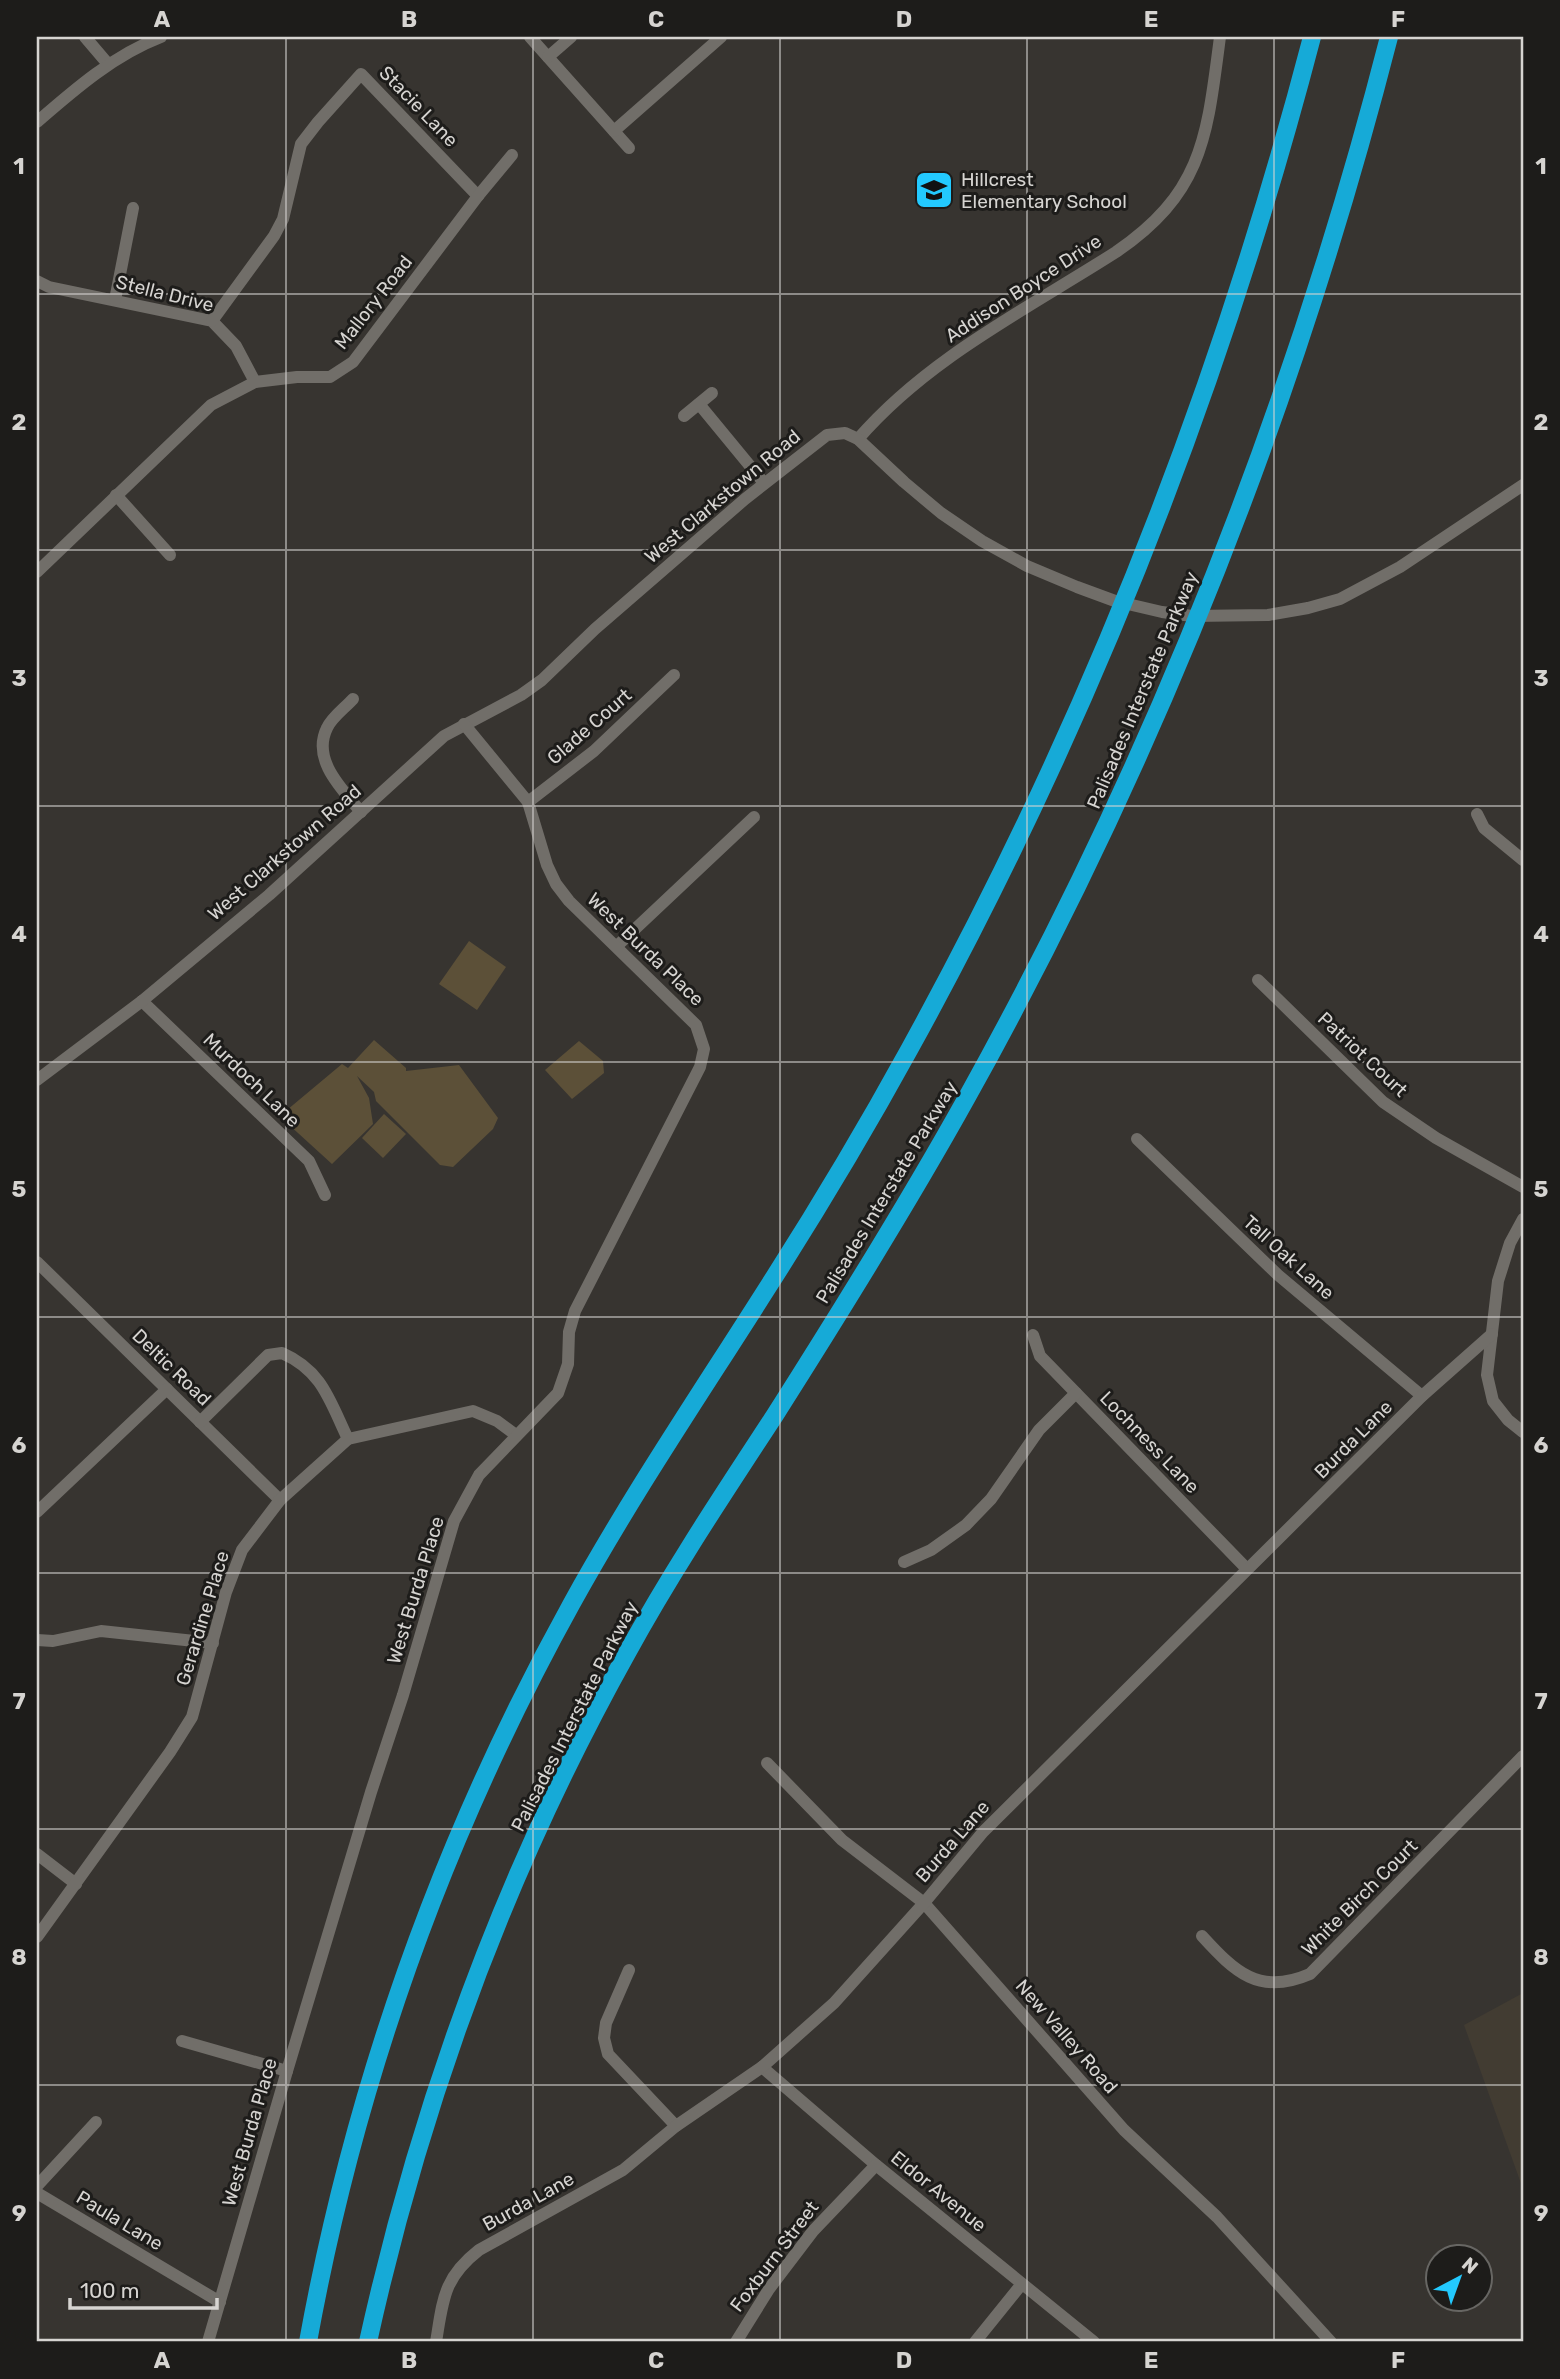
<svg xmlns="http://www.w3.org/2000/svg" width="1560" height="2379" font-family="Rubik,sans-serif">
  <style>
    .built { fill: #423c32 }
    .green { fill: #5c5038 }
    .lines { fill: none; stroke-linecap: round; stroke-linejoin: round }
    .minor { stroke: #716e69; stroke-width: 12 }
    .highway { stroke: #16aad7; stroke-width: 18 }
    .grid { fill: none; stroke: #d6d4d1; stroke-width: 2; stroke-opacity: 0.55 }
    .labels { text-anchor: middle; stroke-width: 6; stroke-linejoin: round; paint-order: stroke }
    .street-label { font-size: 19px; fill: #d6d4d1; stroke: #1d1c1a }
    .poi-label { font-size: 19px; fill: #d6d4d1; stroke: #1d1c1a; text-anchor: start }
    .neatline { fill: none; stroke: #d6d4d1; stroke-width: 2.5 }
    .grid-label { font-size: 23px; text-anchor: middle; font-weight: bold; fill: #d6d4d1 }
  </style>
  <rect width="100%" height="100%" fill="#373430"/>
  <polygon class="built" points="1523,1993 1523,2189 1464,2025"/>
  <g class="green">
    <polygon points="469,941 506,967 477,1010 439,984"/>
    <polygon points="374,1040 406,1068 406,1071 459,1065 498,1118 493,1129 453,1167 440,1165 376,1101 374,1092 357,1076 369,1098 373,1124 332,1164 287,1123 287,1110 342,1064 348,1068"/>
    <polygon points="579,1041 603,1061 604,1073 572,1099 545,1070"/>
    <polygon points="384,1114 406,1134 383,1158 362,1138"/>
  </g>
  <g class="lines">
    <g class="minor">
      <polyline points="85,37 108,64"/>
      <polyline points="530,37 629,148"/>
      <polyline points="548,57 571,37"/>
      <path d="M 37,122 C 75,89 114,55 161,37"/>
      <polyline points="614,131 721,37"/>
      <polyline points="37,281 49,287 212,321 236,346 255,382"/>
      <polyline points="115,300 133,208"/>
      <polyline points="212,321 274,236 283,219 301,144 318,122 361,74 478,196"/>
      <polyline points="699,404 764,483"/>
      <polyline points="684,416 712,393"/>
      <path d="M 858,439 C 928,358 1027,309 1116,252 C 1204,192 1207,135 1220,37"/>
      <polyline points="116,495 170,555"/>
      <polyline points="37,572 211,405 255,382 297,377 330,377 353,362 478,196 512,155"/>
      <path d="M 353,699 C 345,708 332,717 327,728 C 311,760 343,790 361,812"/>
      <polyline points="528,802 594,751 674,675"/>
      <polyline points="1477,814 1484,828 1523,860"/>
      <polyline points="617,946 754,817"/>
      <polyline points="1258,980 1383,1102 1436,1138 1523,1187"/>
      <polyline points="142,1001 309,1161 325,1195"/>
      <polyline points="37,1080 142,1001 269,895 444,736 521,695 542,680 595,629 745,499 827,435 845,433 858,439 904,482 941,513 982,541 1027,566 1077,587 1115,601 1162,612 1192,616 1268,615 1308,608 1340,599 1400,567 1523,485"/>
      <polyline points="1137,1139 1278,1275 1422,1396"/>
      <polyline points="1523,1219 1510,1243 1498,1281 1487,1375 1493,1401 1508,1420 1523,1432"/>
      <polyline points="37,1262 280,1500"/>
      <polyline points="1033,1335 1040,1356 1247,1569"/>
      <path d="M 200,1422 L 268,1355 L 282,1353 C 323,1371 330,1402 348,1439"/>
      <polyline points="37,1512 167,1389"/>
      <polyline points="904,1562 931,1550 966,1525 991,1499 1039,1430 1076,1393"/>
      <polyline points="37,1640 53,1641 101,1631 213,1643"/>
      <polyline points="767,1763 842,1840 924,1903 1124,2130 1217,2217 1331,2342"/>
      <polyline points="37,1854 76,1884"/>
      <path d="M 1202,1936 C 1235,1972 1259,1996 1310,1974 L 1523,1756"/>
      <polyline points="37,1937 170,1752 192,1717 226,1592 242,1550 280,1500 348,1439 473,1411 497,1421 516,1435"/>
      <polyline points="629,1970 606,2023 604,2038 608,2054 676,2126"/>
      <polyline points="182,2041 287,2071"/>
      <polyline points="762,2067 876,2165 1094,2342"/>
      <polyline points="37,2186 96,2122"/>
      <polyline points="37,2193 220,2302"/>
      <polyline points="208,2342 287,2071 371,1792 403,1695 454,1521 479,1475 558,1393 568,1364 569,1332 575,1311 700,1067 704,1049 696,1025 569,901 556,884 547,865 528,802 464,724"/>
      <path d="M 436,2342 C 443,2300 443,2278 479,2250 L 623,2170 L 676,2126 L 762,2067 L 834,2003 L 924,1903 L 983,1832 L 1422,1396 L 1492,1334"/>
      <polyline points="736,2342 769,2289 813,2231 876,2165"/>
      <polyline points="975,2342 1021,2285"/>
    </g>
    <g class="highway">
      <path d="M 308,2342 C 355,2083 444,1834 572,1603 C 631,1496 700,1394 766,1290 C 816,1212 864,1132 909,1050 C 1085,731 1220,389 1312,37"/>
      <path d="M 368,2342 C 421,2102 507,1868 627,1653 C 672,1571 724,1493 775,1415 C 841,1311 906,1207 966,1099 C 1152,765 1294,407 1389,37"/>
    </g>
  </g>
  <path class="grid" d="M 286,37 L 286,2342M 533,37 L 533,2342M 780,37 L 780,2342M 1027,37 L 1027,2342M 1274,37 L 1274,2342M 37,294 L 1523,294M 37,550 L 1523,550M 37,806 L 1523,806M 37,1062 L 1523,1062M 37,1317 L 1523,1317M 37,1573 L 1523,1573M 37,1829 L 1523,1829M 37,2085 L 1523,2085"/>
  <defs>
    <symbol id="school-square" viewBox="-11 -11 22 22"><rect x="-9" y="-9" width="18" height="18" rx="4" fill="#23c9fe" stroke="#1d1c1a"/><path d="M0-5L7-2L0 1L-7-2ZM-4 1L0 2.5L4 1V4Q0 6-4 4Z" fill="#111"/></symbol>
  </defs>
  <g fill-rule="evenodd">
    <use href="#school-square" x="912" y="168" width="44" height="44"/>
  </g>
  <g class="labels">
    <g class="street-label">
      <text transform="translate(419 106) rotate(46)" y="7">Stacie Lane</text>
      <text transform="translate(1023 288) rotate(-33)" y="7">Addison Boyce Drive</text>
      <text transform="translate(165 293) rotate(14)" y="7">Stella Drive</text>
      <text transform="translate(373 302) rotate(-52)" y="7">Mallory Road</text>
      <text transform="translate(722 496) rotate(-40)" y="7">West Clarkstown Road</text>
      <text transform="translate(1142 690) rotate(-67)" y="7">Palisades Interstate Parkway</text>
      <text transform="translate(589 726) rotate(-41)" y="7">Glade Court</text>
      <text transform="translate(284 852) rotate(-41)" y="7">West Clarkstown Road</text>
      <text transform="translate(646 949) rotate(44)" y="7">West Burda Place</text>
      <text transform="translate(1363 1054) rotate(43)" y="7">Patriot Court</text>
      <text transform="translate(252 1080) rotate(44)" y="7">Murdoch Lane</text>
      <text transform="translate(886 1192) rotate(-59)" y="7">Palisades Interstate Parkway</text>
      <text transform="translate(1289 1257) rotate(42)" y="7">Tall Oak Lane</text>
      <text transform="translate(172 1367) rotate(44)" y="7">Deltic Road</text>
      <text transform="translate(1353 1439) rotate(-45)" y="7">Burda Lane</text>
      <text transform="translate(1150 1442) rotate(46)" y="7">Lochness Lane</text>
      <text transform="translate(415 1590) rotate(-73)" y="7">West Burda Place</text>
      <text transform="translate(202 1618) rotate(-73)" y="7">Gerardine Place</text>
      <text transform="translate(574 1716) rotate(-63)" y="7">Palisades Interstate Parkway</text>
      <text transform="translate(952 1841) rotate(-49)" y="7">Burda Lane</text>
      <text transform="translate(1359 1897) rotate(-45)" y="7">White Birch Court</text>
      <text transform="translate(1067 2036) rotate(49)" y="7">New Valley Road</text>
      <text transform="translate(249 2132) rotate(-74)" y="7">West Burda Place</text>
      <text transform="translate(939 2191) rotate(39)" y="7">Eldor Avenue</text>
      <text transform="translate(528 2201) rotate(-29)" y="7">Burda Lane</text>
      <text transform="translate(120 2220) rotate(31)" y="7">Paula Lane</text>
      <text transform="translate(774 2256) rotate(-53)" y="7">Foxburn Street</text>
    </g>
    <g class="poi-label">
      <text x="961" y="186">Hillcrest<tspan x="961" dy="22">Elementary School</tspan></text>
    </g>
  </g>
  <rect width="1560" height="2379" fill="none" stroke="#1d1c1a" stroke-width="77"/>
  <g transform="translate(1459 2278) rotate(41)"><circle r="33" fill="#1d1c1a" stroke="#676663" stroke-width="2"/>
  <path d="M0-5L12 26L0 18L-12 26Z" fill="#23c9fe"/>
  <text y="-10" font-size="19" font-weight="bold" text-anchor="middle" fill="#d6d4d1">N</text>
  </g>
  <path d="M70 2298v10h147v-10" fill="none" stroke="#d6d4d1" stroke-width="3.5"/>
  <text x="80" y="2298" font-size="21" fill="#d6d4d1" stroke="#1d1c1a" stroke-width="5" paint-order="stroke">100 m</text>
  <rect x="38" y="38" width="1484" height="2302" class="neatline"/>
  <g class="grid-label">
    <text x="162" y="27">A</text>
    <text x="409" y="27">B</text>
    <text x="656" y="27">C</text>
    <text x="904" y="27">D</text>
    <text x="1151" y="27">E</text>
    <text x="1398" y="27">F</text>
    <text x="19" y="174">1</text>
    <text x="1541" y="174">1</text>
    <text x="19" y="430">2</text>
    <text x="1541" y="430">2</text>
    <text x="19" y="686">3</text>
    <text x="1541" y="686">3</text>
    <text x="19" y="942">4</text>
    <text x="1541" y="942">4</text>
    <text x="19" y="1197">5</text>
    <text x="1541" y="1197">5</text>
    <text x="19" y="1453">6</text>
    <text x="1541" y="1453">6</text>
    <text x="19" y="1709">7</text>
    <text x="1541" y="1709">7</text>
    <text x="19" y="1965">8</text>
    <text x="1541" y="1965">8</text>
    <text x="19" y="2221">9</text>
    <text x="1541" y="2221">9</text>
    <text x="162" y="2368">A</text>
    <text x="409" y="2368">B</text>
    <text x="656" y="2368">C</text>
    <text x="904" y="2368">D</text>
    <text x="1151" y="2368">E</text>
    <text x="1398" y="2368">F</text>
  </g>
</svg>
